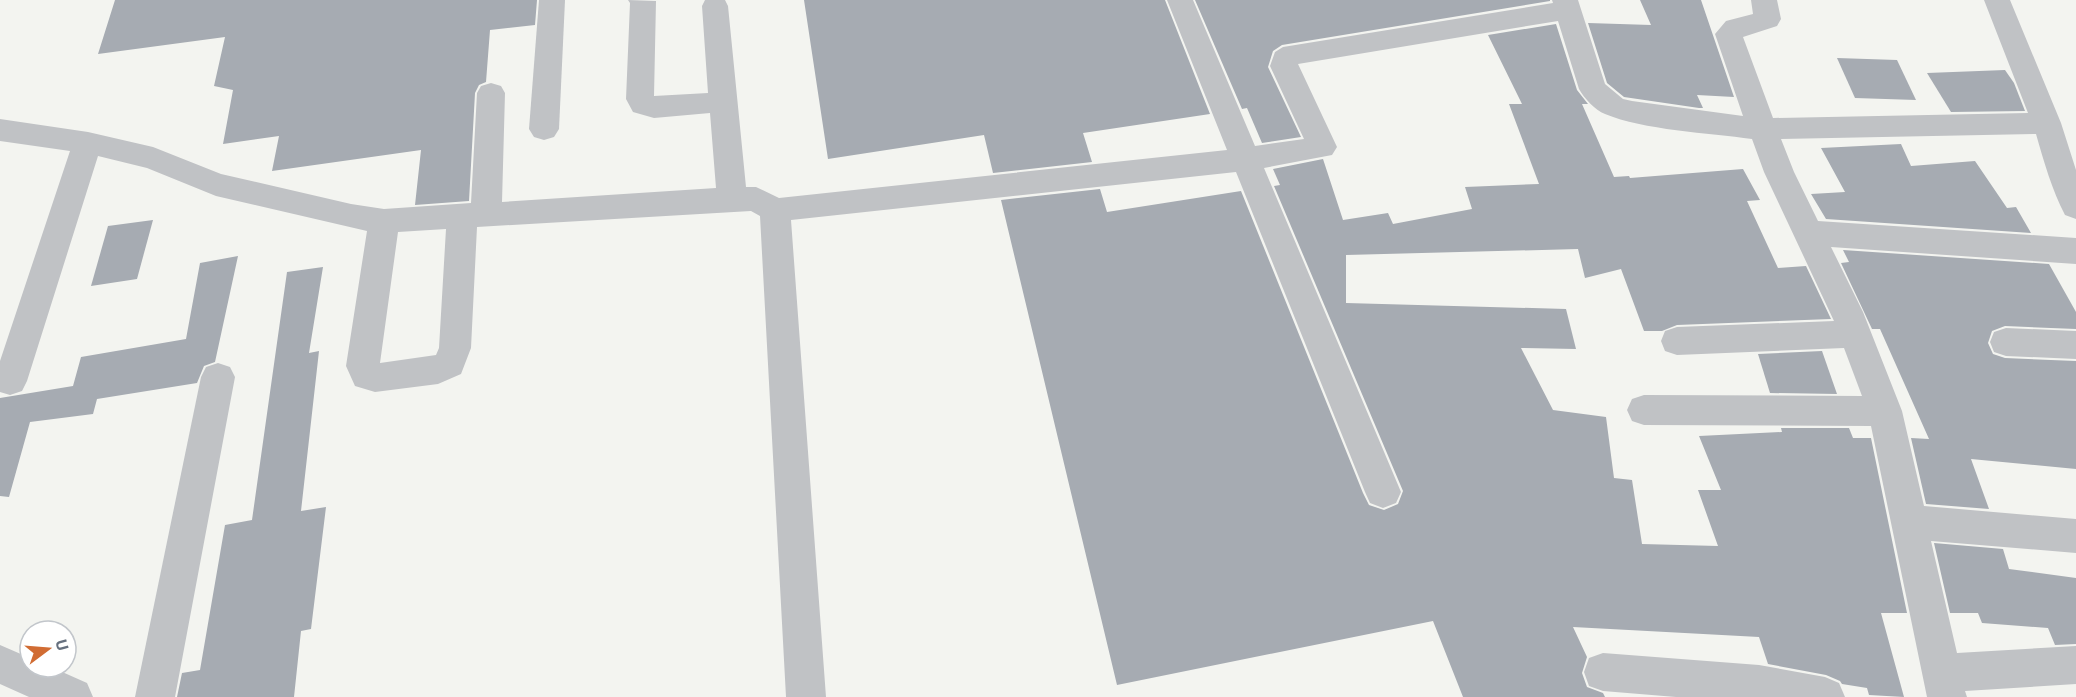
<svg xmlns="http://www.w3.org/2000/svg" width="2076" height="697" font-family="'Exo 2',sans-serif">
  <style>
    .building { fill: #a6abb2 }
    .lines { fill: none; stroke-linecap: round; stroke-linejoin: round }
    .minor { fill: #c0c2c5; fill-rule: evenodd }
  </style>
  <rect width="100%" height="100%" fill="#f3f4f0"/>
  <g class="building">
    <polygon points="115,0 537,0 535,25 490,30 486,82 479,85 475,93 469,201 415,205 421,150 272,171 279,136 223,144 233,90 214,86 225,37 98,54"/>
    <polygon points="804,0 1165,0 1210,114 1083,133 1092,162 993,173 984,135 828,159"/>
    <polygon points="1195,0 1550,0 1550,1 1282,45 1273,51 1268,67 1301,137 1262,143 1247,108 1242,109"/>
    <polygon points="1640,0 1701,0 1734,97 1697,95 1703,108 1699,108 1624,97 1607,83 1588,23 1651,25"/>
    <polygon points="1556,24 1577,90 1588,104 1582,104 1614,177 1629,176 1630,178 1743,169 1760,200 1747,201 1778,268 1806,266 1831,319 1677,325 1662,331 1644,331 1621,269 1585,278 1578,249 1346,255 1346,303 1566,309 1576,349 1521,348 1553,410 1606,417 1614,478 1632,480 1642,544 1718,546 1698,490 1721,490 1699,436 1782,432 1781,428 1849,428 1853,438 1871,438 1907,613 1881,613 1904,697 1869,695 1867,688 1842,684 1840,681 1826,675 1768,664 1759,637 1573,627 1587,657 1582,673 1587,687 1603,693 1605,697 1463,697 1433,621 1117,685 1001,200 1100,189 1107,212 1241,191 1363,493 1369,505 1384,510 1398,504 1403,491 1274,186 1280,185 1273,169 1323,159 1343,220 1388,213 1393,224 1472,209 1465,187 1539,184 1509,104 1522,104 1488,35"/>
    <polygon points="1837,58 1897,60 1916,100 1855,98"/>
    <polygon points="2005,70 2014,83 2025,111 1951,112 1927,73"/>
    <polygon points="1901,144 1911,166 1975,161 2007,208 2016,207 2031,233 1826,219 1811,194 1845,192 1821,148"/>
    <polygon points="153,220 137,279 91,286 108,226"/>
    <polygon points="1843,250 2049,264 2076,312 2076,329 2005,326 1992,331 1988,343 1993,354 2005,358 2076,361 2076,469 1971,459 1989,509 1926,504 1911,438 1929,439 1880,329 1872,329 1841,263 1849,262"/>
    <polygon points="238,256 215,362 204,366 197,383 97,399 93,414 30,422 9,497 0,496 0,398 73,386 81,357 186,339 200,263"/>
    <polygon points="323,267 309,353 319,351 301,511 326,507 311,629 301,631 294,697 177,697 182,673 200,670 225,525 252,520 287,272"/>
    <polygon points="1822,351 1837,394 1770,393 1758,354"/>
    <polygon points="1934,543 2003,549 2009,569 2076,578 2076,644 2055,645 2048,628 1982,623 1978,613 1950,613"/>
  </g>
  <g class="lines">
    <g class="minor">
      <polygon points="539,0 565,0 559,129 554,137 544,140 534,137 529,129"/>
      <path d="M 628,0 L 656,1 L 654,96 L 708,93 L 702,6 L 705,0 L 725,0 L 728,6 L 746,187 L 756,187 L 779,198 L 1227,150 L 1167,0 L 1193,0 L 1255,146 L 1304,139 L 1270,66 L 1275,52 L 1283,47 L 1553,3 L 1552,0 L 1578,0 L 1605,84 L 1623,99 L 1632,101 L 1743,116 L 1715,34 L 1726,21 L 1753,14 L 1751,0 L 1777,0 L 1781,19 L 1777,26 L 1743,37 L 1773,118 L 2028,113 L 1984,0 L 2010,0 L 2061,123 L 2076,170 L 2076,219 L 2065,215 C 2052,190 2044,162 2036,134 L 1781,139 L 1794,172 L 1818,221 L 2076,238 L 2076,264 L 1831,247 L 1863,312 L 1902,411 L 1924,506 L 2076,519 L 2076,553 L 1931,541 L 1957,653 L 2076,646 L 2076,684 L 1965,691 L 1967,697 L 1927,697 L 1871,426 L 1644,425 L 1632,421 L 1627,410 L 1632,399 L 1644,395 L 1862,396 L 1844,348 L 1677,355 L 1665,351 L 1661,341 L 1665,331 L 1677,327 L 1834,321 L 1764,172 L 1752,139 C 1709,133 1643,130 1605,114 C 1595,110 1584,98 1579,89 L 1558,21 L 1298,64 L 1337,147 L 1332,155 L 1264,168 L 1401,492 L 1396,503 L 1383,508 L 1370,503 L 1365,492 L 1236,172 L 791,220 L 826,697 L 786,697 L 760,216 L 751,211 L 477,227 L 471,348 L 461,374 L 438,384 L 375,392 L 355,386 L 346,366 L 367,231 L 216,196 L 147,168 L 98,156 L 27,381 L 22,391 L 10,395 L 0,392 L 0,361 L 70,151 L 0,141 L 0,119 L 88,132 L 153,147 L 221,174 L 351,204 L 384,209 L 471,203 L 477,93 L 481,86 L 491,83 L 501,86 L 505,93 L 502,202 L 716,188 L 710,113 L 654,118 L 633,112 L 626,99 L 630,3 ZM 446,229 L 439,348 L 436,355 L 380,363 L 398,232 Z"/>
      <polygon points="2006,328 2076,331 2076,359 2006,356 1994,352 1990,342 1994,332"/>
      <polygon points="218,363 230,367 235,377 175,697 135,697 201,377 206,367"/>
      <polygon points="0,645 30,658 30,667 51,667 87,683 93,697 29,697 0,684"/>
      <polygon points="1603,653 1759,665 1825,677 1839,683 1845,697 1676,697 1603,691 1589,686 1584,672 1589,658"/>
    </g>
  </g>
  <g transform="translate(48 649) rotate(74)"><circle r="28" fill="#ffffff" stroke="#c2c6cb" stroke-width="1.5"/>
  <path d="M0-4.5L10 22L0 15L-10 22Z" fill="#d16c33"/>
  <text y="-9" font-size="16" font-weight="bold" text-anchor="middle" fill="#66707e">U</text>
  </g>
</svg>
